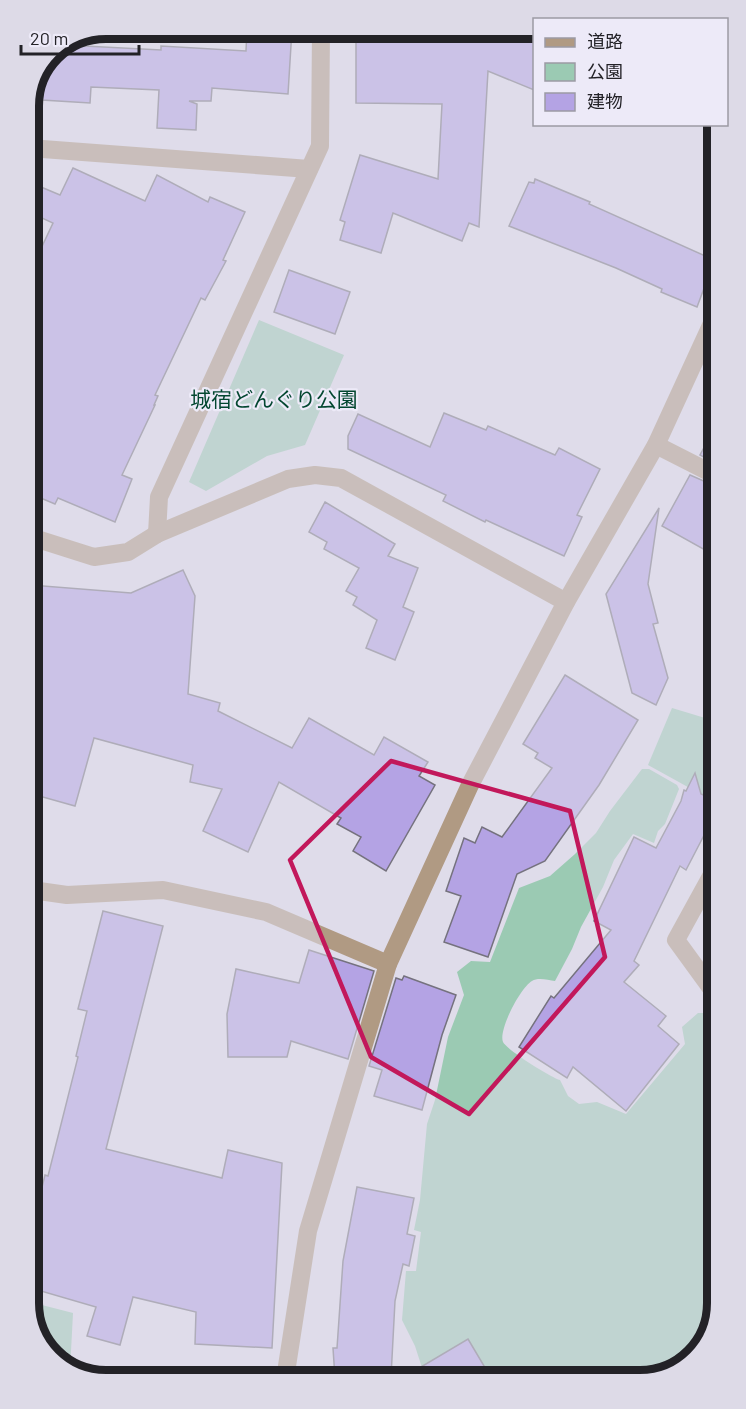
<svg xmlns="http://www.w3.org/2000/svg" width="746" height="1409" font-family="Barlow,'Noto Sans JP',sans-serif">
  <style>
    .green { fill: #9bcab3 }
    .building { fill: #b4a3e4; stroke: #75727e; stroke-width: 1.5 }
    .lines { fill: none; stroke-linecap: round; stroke-linejoin: round }
    .minor { stroke: #b09a83; stroke-width: 18 }
    .marked { fill: none; stroke: #c2185b; stroke-width: 4.5; stroke-linejoin: round }
    .labels { text-anchor: middle; stroke-width: 4.5; stroke-linejoin: round; paint-order: stroke }
    .park-label { font-size: 21px; fill: #034730; stroke: #edeaf8 }
    .rim { fill: none; stroke: #232227; stroke-width: 8 }
  </style>
  <rect width="100%" height="100%" fill="#dfdcea"/>
  <g class="green">
    <polygon points="259,320 344,355 305,445 267,456 206,491 189,482"/>
    <polygon points="672,708 715,721 715,802 648,765"/>
    <path d="M 642,769 L 649,769 L 677,785 L 679,789 L 665,824 L 658,831 L 654,843 L 633,834 L 614,860 L 603,887 L 581,927 L 572,949 L 555,981 C 548,980 538,977 532,981 C 521,987 498,1030 503,1042 C 507,1050 550,1077 560,1080 L 568,1096 L 579,1104 L 597,1102 L 626,1114 L 685,1044 L 682,1027 L 698,1013 L 709,1013 L 716,1017 L 717,1304 L 704,1346 L 670,1374 L 425,1377 L 415,1346 L 402,1320 L 406,1271 L 416,1271 L 421,1232 L 414,1230 L 420,1200 L 427,1124 L 435,1100 L 448,1037 L 464,995 L 457,972 L 471,961 L 490,962 L 519,888 L 550,876 L 575,854 L 596,833 L 610,811 Z"/>
    <polygon points="34,1303 73,1313 70,1370 63,1367 35,1333"/>
  </g>
  <g class="building">
    <polygon points="247,29 292,29 288,94 212,88 211,101 189,101 197,104 196,130 157,128 159,90 91,87 90,103 42,100 44,68 51,51 65,45 161,50 161,46 246,51"/>
    <polygon points="364,29 464,29 523,31 534,37 534,90 488,71 479,227 469,223 462,241 393,213 381,253 340,240 345,222 340,220 360,155 438,179 442,104 356,103 356,38 364,38"/>
    <polygon points="73,168 145,201 157,175 208,202 210,197 245,212 223,260 226,261 205,300 201,298 155,395 158,396 154,405 155,405 122,475 132,479 115,522 58,498 55,504 31,494 29,274 53,223 29,212 29,182 60,195"/>
    <polygon points="535,179 590,202 589,204 712,259 712,267 697,307 661,292 662,289 616,268 509,226 529,182 534,183"/>
    <polygon points="289,270 350,292 335,334 274,312"/>
    <polygon points="444,413 486,430 488,426 555,455 559,448 600,469 577,515 582,517 564,556 486,520 485,522 443,501 446,495 348,449 348,436 358,414 430,447"/>
    <polygon points="713,431 713,462 700,455"/>
    <polygon points="690,475 713,485 714,555 662,526"/>
    <polygon points="325,502 395,544 388,556 418,568 403,607 414,612 395,660 366,648 377,620 353,605 357,597 346,591 359,568 324,549 327,542 309,532"/>
    <polygon points="659,508 648,584 658,623 653,624 668,678 656,705 632,693 606,594"/>
    <polygon points="183,570 195,596 188,694 220,703 218,711 292,748 309,718 374,755 384,737 428,762 419,776 435,785 386,871 353,851 361,837 337,824 341,818 279,782 248,852 203,831 222,789 190,782 193,765 94,738 75,806 32,794 31,585 131,593"/>
    <polygon points="565,675 638,720 599,785 545,861 517,874 488,957 444,942 461,896 446,891 464,838 475,843 482,827 502,837 552,768 535,758 538,753 523,744"/>
    <polygon points="695,773 701,794 713,799 711,803 715,805 715,814 686,870 680,866 634,961 639,965 624,982 666,1016 658,1026 679,1044 626,1111 573,1067 567,1078 519,1047 551,996 554,998 611,930 594,921 634,837 656,848 681,801 684,790 686,791"/>
    <polygon points="103,911 163,926 106,1149 222,1178 228,1150 282,1163 272,1348 195,1344 196,1312 133,1297 120,1345 87,1336 96,1307 34,1289 34,1219 45,1175 48,1176 78,1057 76,1056 87,1011 78,1009"/>
    <polygon points="309,950 374,971 348,1059 291,1041 287,1057 228,1057 227,1014 236,969 299,983"/>
    <polygon points="404,976 456,995 442,1035 422,1110 374,1096 382,1070 369,1066 396,978 402,980"/>
    <polygon points="357,1187 414,1198 407,1234 415,1236 409,1266 403,1264 395,1301 391,1377 335,1378 333,1348 337,1348 343,1261"/>
    <polygon points="468,1339 490,1376 404,1377"/>
  </g>
  <g class="lines">
    <g class="minor">
      <polyline points="29,148 309,169"/>
      <polyline points="656,445 713,474"/>
      <polyline points="157,534 159,497 320,146 321,29"/>
      <polyline points="31,537 94,557 128,552 157,534 288,479 315,475 341,478 566,602"/>
      <polyline points="715,869 676,940 716,995"/>
      <polyline points="32,890 67,895 163,890 266,912 388,964"/>
      <polyline points="288,1378 287,1366 308,1231 388,964 470,785 566,602 656,445 713,321"/>
    </g>
  </g>
  <path d="M0 0H746V1409H0ZM 391,761 L 570,811 L 605,957 L 469,1114 L 371,1057 L 290,860 Z" fill="#dfdcea" fill-opacity=".55" fill-rule="evenodd"/>
  <path class="marked" d="M 391,761 L 570,811 L 605,957 L 469,1114 L 371,1057 L 290,860 Z"/>
  <g class="labels">
    <g class="park-label">
      <text x="274" y="407">城宿どんぐり公園</text>
    </g>
  </g>
  <path d="M0 0H746V1409H0ZM106 39H640A67 67 0 0 1 707 106V1303A67 67 0 0 1 640 1370H106A67 67 0 0 1 39 1303V106A67 67 0 0 1 106 39Z" fill="#dddae7" fill-rule="evenodd"/>
  <path class="rim" d="M106 39H640A67 67 0 0 1 707 106V1303A67 67 0 0 1 640 1370H106A67 67 0 0 1 39 1303V106A67 67 0 0 1 106 39Z"/>
  <rect x="533" y="18" width="195" height="108" fill="#edeaf8" stroke="#9c9aa4" stroke-width="1.5"/>
  <rect x="545" y="38" width="30" height="9" fill="#b09a83" stroke="#9c9aa4" stroke-width="1.5"/>
  <text x="587" y="48" font-size="18" fill="#232227">道路</text>
  <rect x="545" y="63" width="30" height="18" fill="#9bcab3" stroke="#9c9aa4" stroke-width="1.5"/>
  <text x="587" y="78" font-size="18" fill="#232227">公園</text>
  <rect x="545" y="93" width="30" height="18" fill="#b4a3e4" stroke="#9c9aa4" stroke-width="1.5"/>
  <text x="587" y="108" font-size="18" fill="#232227">建物</text>
  <path d="M21 45v9h118v-9" fill="none" stroke="#232227" stroke-width="3"/>
  <text x="30" y="45" font-size="18" fill="#232227" stroke="#edeaf8" stroke-width="4.5" paint-order="stroke">20 m</text>
</svg>
